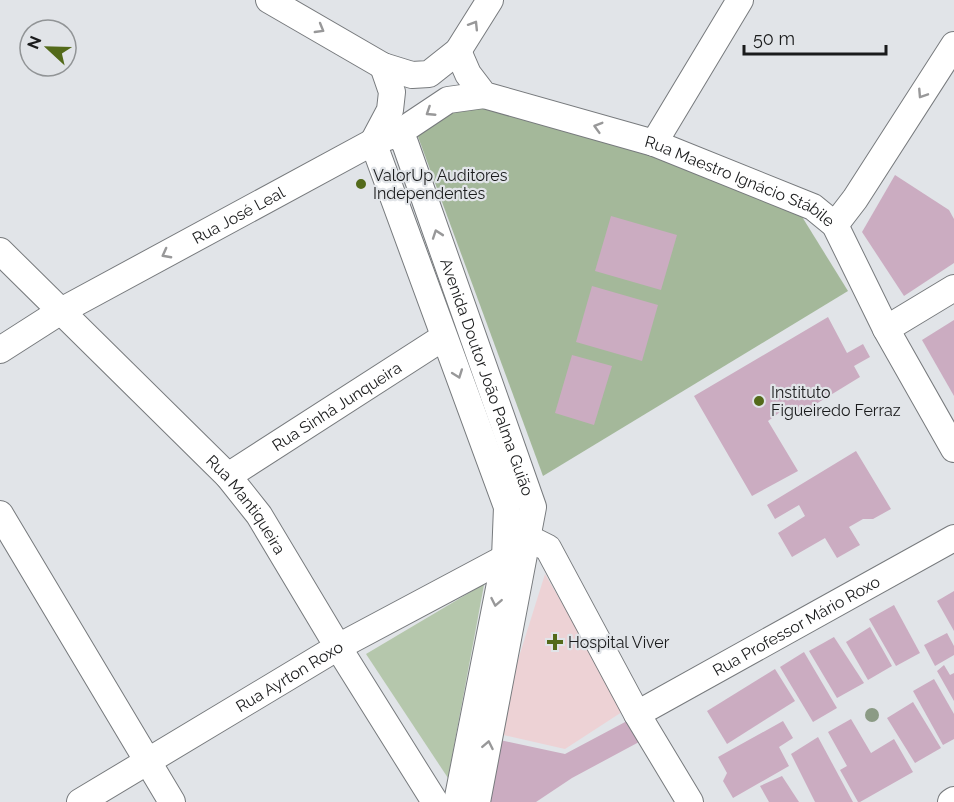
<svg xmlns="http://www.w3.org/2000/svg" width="954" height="802" font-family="Raleway,sans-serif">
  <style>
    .medical { fill: #edd2d5 }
    .green { fill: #b5c7ac }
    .forest { fill: #a4b89a }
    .building { fill: #cbacc1 }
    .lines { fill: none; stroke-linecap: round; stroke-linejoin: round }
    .minor-casing { stroke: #777a7d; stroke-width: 28 }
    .minor { stroke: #fff; stroke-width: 26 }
    .tree { fill: #8b9b85 }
    .oneway { stroke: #989899 }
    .poi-dot { fill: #536a1a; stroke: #e1e4e8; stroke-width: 2 }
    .labels { text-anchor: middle; stroke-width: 4.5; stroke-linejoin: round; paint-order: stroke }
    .poi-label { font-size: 16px; fill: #1a1b1c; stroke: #e1e4e8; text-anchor: start }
    .street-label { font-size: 16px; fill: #1a1b1c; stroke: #e1e4e8 }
  </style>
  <rect width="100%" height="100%" fill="#e1e4e8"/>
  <polygon class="medical" points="545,574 625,710 565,749 495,733"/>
  <polygon class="green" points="484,584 484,585 448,778 366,654"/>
  <polygon class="forest" points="479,94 796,207 848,291 543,476 417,134"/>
  <g class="building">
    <polygon points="895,175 949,210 954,219 954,263 904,296 862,232"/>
    <polygon points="611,216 677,235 661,290 595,271"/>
    <polygon points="592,286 658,305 642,361 576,342"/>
    <polygon points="828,317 847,353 863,344 870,357 854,366 860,377 793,418 788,406 768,421 798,471 752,496 694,396"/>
    <polygon points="954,320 954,396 922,340"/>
    <polygon points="572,355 612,366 594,425 555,413"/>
    <polygon points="856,451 891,509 873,519 863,519 849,527 860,545 837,558 825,538 792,557 778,533 805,516 799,505 775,519 767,505"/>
    <polygon points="954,591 954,631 937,601"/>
    <polygon points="894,605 920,653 896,666 869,619"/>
    <polygon points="870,627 892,666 868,680 846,642"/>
    <polygon points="947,633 954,646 954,655 935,666 924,645"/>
    <polygon points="834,637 864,683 837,698 809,651"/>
    <polygon points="804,652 837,708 813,722 780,667"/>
    <polygon points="944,665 950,675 954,673 954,701 937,671"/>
    <polygon points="775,669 795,701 727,744 707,711"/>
    <polygon points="934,679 954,714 954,739 943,745 913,691"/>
    <polygon points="913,702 941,748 915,763 887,718"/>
    <polygon points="851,719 871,753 894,739 913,772 860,802 858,802 840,770 847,766 828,732"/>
    <polygon points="627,721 639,742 572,778 536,802 486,802 500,740 565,754"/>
    <polygon points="783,721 793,738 779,747 789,766 733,798 723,781 727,773 718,757"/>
    <polygon points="818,737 853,802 815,802 791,754"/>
    <polygon points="782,776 799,802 769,802 760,786"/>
  </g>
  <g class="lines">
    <defs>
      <g id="minor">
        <polyline points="269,0 383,66 412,75 429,74 458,51 490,0"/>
        <path id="s1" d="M 458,51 L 468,74 L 484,95 L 654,143 L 813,207 L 835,225 L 886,329 L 954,449"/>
        <polyline points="383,66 392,92 390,110 373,142 507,507 505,558 457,802"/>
        <path id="s2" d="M 397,134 L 405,143 L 533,507 L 477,802"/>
        <polyline points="654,143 740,0"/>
        <polyline points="835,225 855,199 954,45"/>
        <path id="s3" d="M 0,251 L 228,476 L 259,515 L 338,647 L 435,802"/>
        <polyline points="886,329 954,288"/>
        <path id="s4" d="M 0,350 L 61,311 L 373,142 L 397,134 L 448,100 L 484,95"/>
        <path id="s5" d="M 228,476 L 444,337"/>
        <polyline points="0,514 172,802"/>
        <path id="s6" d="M 637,714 L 954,538"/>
        <path id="s7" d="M 80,802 L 338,647 L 505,558 L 528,538 L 548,548 L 637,714 L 690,802"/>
        <polyline points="951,802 954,800"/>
      </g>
    </defs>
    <use href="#minor" class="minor-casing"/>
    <use href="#minor" class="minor"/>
  </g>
  <circle class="tree" cx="872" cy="715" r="7"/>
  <defs><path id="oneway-chevron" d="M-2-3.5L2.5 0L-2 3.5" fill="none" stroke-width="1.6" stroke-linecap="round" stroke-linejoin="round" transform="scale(1.5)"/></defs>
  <g class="oneway">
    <use href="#oneway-chevron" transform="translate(474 25) rotate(-58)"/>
    <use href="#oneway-chevron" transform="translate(320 29) rotate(30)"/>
    <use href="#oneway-chevron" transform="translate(922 94) rotate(123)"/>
    <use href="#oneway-chevron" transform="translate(430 112) rotate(147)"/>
    <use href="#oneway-chevron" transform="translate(598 127) rotate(-164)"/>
    <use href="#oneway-chevron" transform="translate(437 234) rotate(-109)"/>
    <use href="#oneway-chevron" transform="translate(166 254) rotate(152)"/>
    <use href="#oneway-chevron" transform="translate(458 374) rotate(70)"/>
    <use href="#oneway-chevron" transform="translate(496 602) rotate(101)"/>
    <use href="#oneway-chevron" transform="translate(488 745) rotate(-79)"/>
  </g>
  <g class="poi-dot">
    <circle cx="361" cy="184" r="6"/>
    <circle cx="759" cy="401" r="6"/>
    <path d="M552 633h6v6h6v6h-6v6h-6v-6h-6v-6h6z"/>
  </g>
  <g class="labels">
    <g class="poi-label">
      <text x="373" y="181">ValorUp Auditores<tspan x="373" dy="18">Independentes</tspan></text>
      <text x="771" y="398">Instituto<tspan x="771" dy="18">Figueiredo Ferraz</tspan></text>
      <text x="568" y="648">Hospital Viver</text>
    </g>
    <g class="street-label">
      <text dy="6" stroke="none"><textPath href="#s1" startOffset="322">Rua Maestro Ignácio Stábile</textPath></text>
      <text dy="6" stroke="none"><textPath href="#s4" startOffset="274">Rua José Leal</textPath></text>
      <text dy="6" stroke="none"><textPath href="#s2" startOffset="260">Avenida Doutor João Palma Guião</textPath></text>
      <text dy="6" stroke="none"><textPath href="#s5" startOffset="129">Rua Sinhá Junqueira</textPath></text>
      <text dy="6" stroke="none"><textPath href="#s3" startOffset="354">Rua Mantiqueira</textPath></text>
      <text dy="6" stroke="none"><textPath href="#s6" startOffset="182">Rua Professor Mário Roxo</textPath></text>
      <text dy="6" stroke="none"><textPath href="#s7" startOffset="244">Rua Ayrton Roxo</textPath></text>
    </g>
  </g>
  <g transform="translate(48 48) rotate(292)"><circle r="28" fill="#e1e4e8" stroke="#919496" stroke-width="1.5"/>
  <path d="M0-4.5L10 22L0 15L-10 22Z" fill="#536a1a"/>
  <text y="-9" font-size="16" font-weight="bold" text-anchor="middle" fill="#1a1b1c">N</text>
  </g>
  <path d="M744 45v9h142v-9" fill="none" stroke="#1a1b1c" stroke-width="3"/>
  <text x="753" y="45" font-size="18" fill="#1a1b1c" stroke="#e1e4e8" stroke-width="4.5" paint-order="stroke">50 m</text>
</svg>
